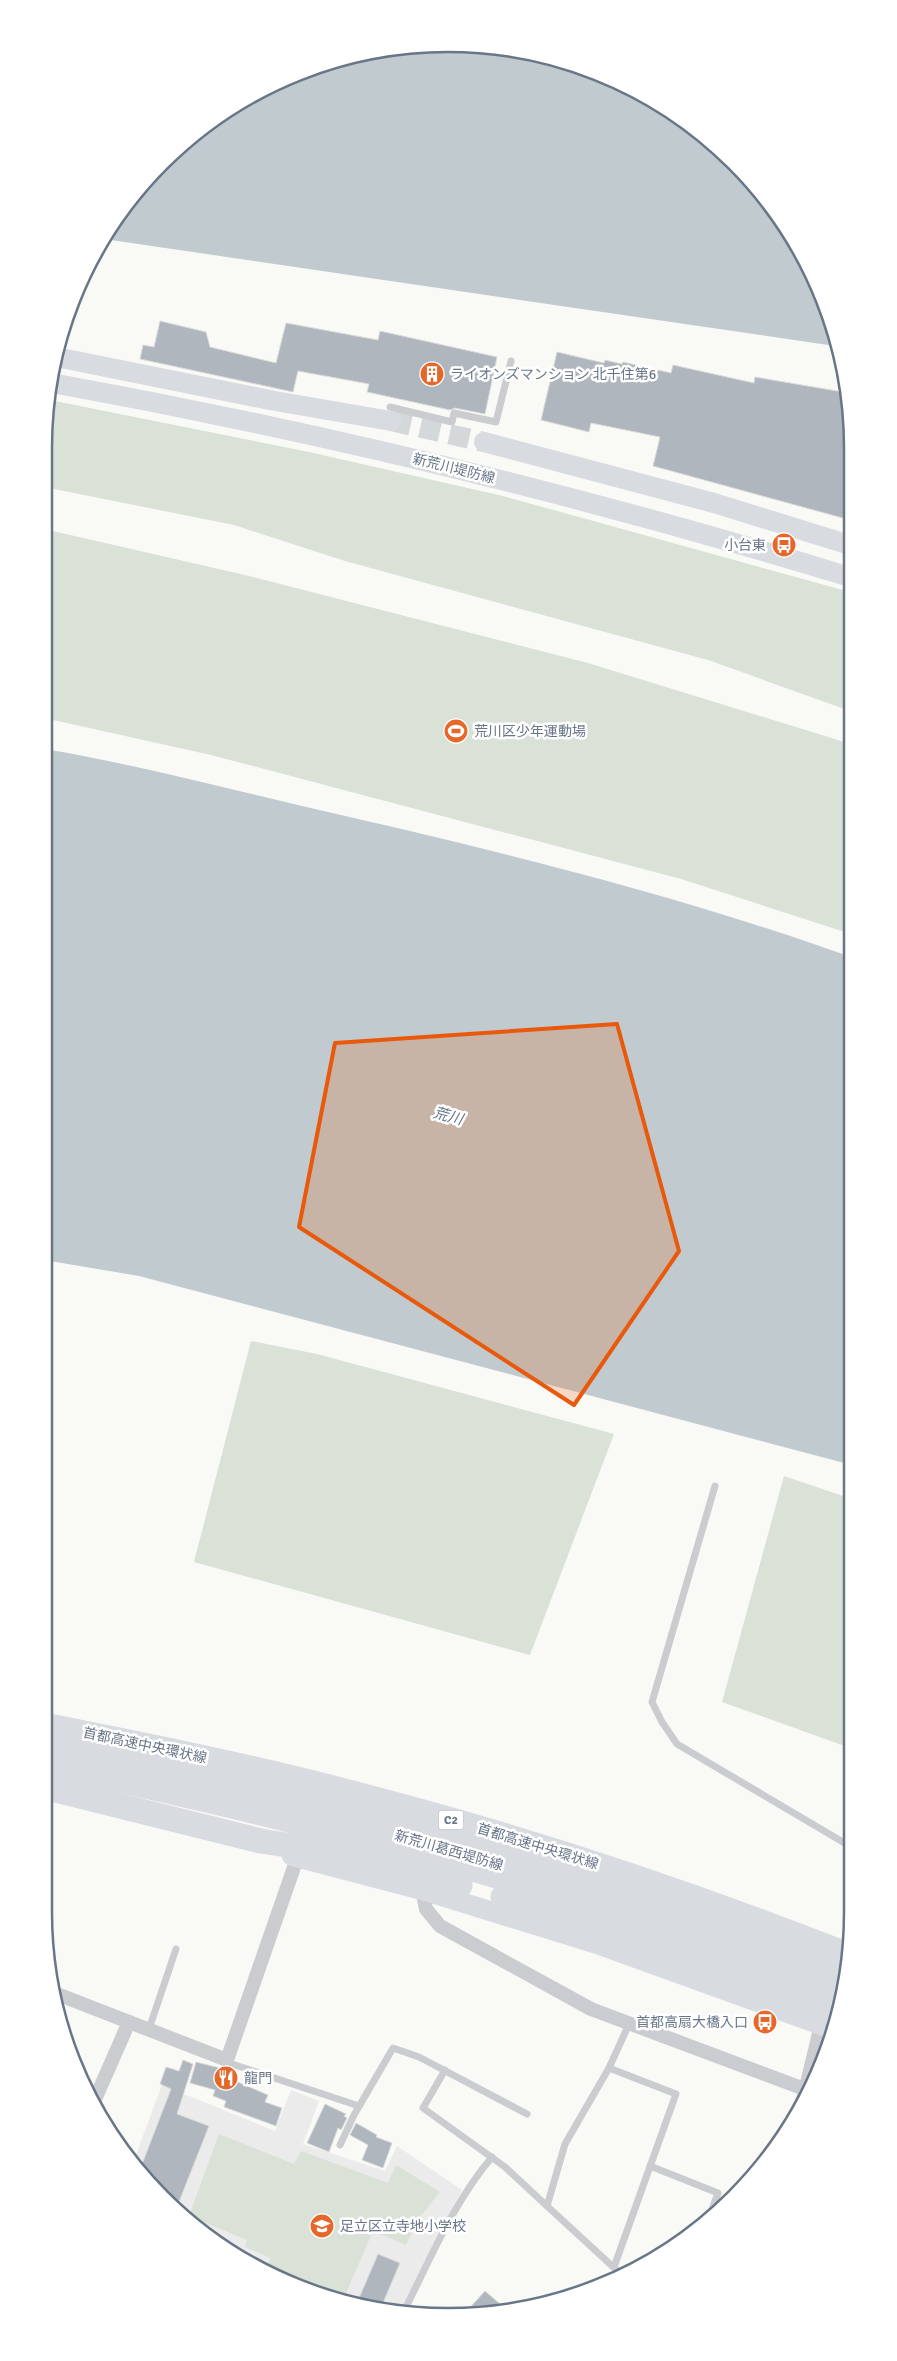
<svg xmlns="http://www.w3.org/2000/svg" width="897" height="2361" font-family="Signika,'Noto Sans JP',sans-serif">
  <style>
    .built { fill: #eaebea }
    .green { fill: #dae1d7 }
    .water { fill: #c1cacf }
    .building { fill: #b0b6bd; stroke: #dbdbd9 }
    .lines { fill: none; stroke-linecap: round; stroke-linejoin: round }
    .secondary-tunnel { stroke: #d5d8da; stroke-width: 20; stroke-dasharray: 20 10; stroke-linecap: butt }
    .service { stroke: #caccd0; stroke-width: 7 }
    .minor { stroke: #caccd0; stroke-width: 14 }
    .secondary { stroke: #d8dbe0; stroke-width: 20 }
    .motorway { stroke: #d8dbe0; stroke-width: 25 }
    .marked { fill: #e8590c; fill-opacity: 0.2; stroke: #e8590c; stroke-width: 4; stroke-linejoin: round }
    .labels { text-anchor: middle; stroke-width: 5; stroke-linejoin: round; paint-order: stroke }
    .shield { fill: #fff; stroke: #959fac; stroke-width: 1 }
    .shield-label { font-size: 12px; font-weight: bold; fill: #687688 }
    .poi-label { font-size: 14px; fill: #687688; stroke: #fff; text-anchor: start }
    .street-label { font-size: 14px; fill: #687688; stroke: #fff }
    .water-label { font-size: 15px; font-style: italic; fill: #637783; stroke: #fff }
    .rim { fill: none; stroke: #687688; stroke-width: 2.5 }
  </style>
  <rect width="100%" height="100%" fill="#f9f9f6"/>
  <polygon class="built" points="162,2085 275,2131 291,2090 319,2101 303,2144 385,2171 397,2146 462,2190 399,2314 319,2296 246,2263 144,2179 133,2163"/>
  <g class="green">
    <polygon points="50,400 309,452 503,496 850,592 850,711 708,660 345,561 234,525 44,487 44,448"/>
    <polygon points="44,529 245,575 588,663 851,744 851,934 681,879 211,755 44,718"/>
    <polygon points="251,1341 317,1354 614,1434 530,1655 194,1562"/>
    <polygon points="784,1476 852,1499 853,1749 722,1702"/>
    <polygon points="219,2134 294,2164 301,2151 388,2183 396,2165 440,2192 418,2219 406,2245 373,2231 343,2300 268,2265 271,2258 245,2247 247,2240 189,2216"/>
  </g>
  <g class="water">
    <path d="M 475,45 L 554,58 L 673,112 L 753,182 L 812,270 L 835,346 L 104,239 C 112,227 119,212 129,201 C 197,119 289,63 396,47 C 421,44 449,45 475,45 Z"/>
    <path d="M 44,749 C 130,763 216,786 302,806 C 486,848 673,893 851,957 L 852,1465 L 139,1276 L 44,1260 Z"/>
  </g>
  <g class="building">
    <polygon points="160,321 206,332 210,347 276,363 286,323 378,340 380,331 497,357 485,414 455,408 450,410 367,392 369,384 298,371 293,392 140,359 143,345 154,347"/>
    <polygon points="557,352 604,363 605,360 622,364 623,362 671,373 673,365 754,383 755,377 849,393 850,520 653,466 660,437 591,423 589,432 541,420"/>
    <polygon points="183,2060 193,2064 177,2114 209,2126 177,2207 144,2179 139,2172 171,2089 160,2084 166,2067 179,2071"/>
    <polygon points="196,2062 236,2072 233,2080 268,2095 265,2102 282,2108 276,2126 224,2107 226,2101 213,2096 215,2090 190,2083"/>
    <polygon points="325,2104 346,2114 344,2116 347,2118 341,2130 338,2128 329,2152 307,2143"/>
    <polygon points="356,2123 377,2135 376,2137 392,2143 383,2168 362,2160 368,2145 350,2135"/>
    <polygon points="378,2254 400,2263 380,2310 356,2305"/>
    <polygon points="485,2291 507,2310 467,2311"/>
  </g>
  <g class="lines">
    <polyline class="secondary-tunnel" points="391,421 484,442"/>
    <g class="service">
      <polyline points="390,407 452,422 454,413 496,422 511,361"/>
      <polyline points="715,1486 652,1702 662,1722 677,1744 853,1848"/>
      <polyline points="149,2029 176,1949"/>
      <polyline points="227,2060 232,2064 359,2106"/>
      <polyline points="609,2068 629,2024"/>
      <polyline points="445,2070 423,2108 505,2167 547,2206"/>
      <polyline points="340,2145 354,2115 393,2048 419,2057 527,2114"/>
      <polyline points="650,2166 718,2193 710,2215"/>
      <polyline points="614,2267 676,2094 609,2068 565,2144 547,2206 623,2276"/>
      <path d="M 403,2313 C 430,2260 453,2203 492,2157"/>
    </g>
    <g class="minor">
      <polyline points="422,1890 426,1909 440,1926 591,2009 807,2090"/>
      <polyline points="57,1994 227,2060 300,1850"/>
      <polyline points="93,2104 129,2022"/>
      <polyline points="801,2108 821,2025"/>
    </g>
    <g class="secondary">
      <polyline points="56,357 275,401 391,421"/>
      <path d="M 52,383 C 322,432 588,497 850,577"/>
      <polyline points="484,442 714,503 850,545"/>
      <polyline points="292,1856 422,1890 600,1945 835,2030"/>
    </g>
    <g class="motorway">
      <path d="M 44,1725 C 150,1746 255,1767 360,1795 C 526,1838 688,1892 848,1955"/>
      <polyline points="44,1742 188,1773 355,1814 446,1839 624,1894 845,1974"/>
      <path d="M 44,1764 C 315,1821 585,1891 842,1996"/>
      <polyline points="44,1787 261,1841 344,1854 460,1885"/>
      <polyline points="503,1897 612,1931 839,2018"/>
    </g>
  </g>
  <path class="marked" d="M 617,1024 L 679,1251 L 574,1405 L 299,1227 L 335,1043 Z"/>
  <defs>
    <symbol id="building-disc" viewBox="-11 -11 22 22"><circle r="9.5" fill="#e5682a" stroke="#fff"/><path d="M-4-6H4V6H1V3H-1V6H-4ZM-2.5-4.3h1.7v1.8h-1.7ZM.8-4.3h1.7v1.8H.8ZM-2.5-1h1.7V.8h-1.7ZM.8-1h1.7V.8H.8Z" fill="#fff"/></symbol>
    <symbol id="bus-disc" viewBox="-11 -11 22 22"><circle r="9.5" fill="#e5682a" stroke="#fff"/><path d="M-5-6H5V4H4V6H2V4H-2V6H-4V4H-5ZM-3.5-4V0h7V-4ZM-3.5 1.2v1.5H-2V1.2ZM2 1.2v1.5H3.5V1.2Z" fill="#fff"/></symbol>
    <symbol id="stadium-disc" viewBox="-11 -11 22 22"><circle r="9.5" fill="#e5682a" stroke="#fff"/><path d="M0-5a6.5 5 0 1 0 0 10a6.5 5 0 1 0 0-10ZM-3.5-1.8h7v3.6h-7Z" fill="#fff"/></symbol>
    <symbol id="restaurant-disc" viewBox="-11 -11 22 22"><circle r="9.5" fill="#e5682a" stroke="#fff"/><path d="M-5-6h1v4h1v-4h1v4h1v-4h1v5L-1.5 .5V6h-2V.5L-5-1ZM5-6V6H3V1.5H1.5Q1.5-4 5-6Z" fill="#fff"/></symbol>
    <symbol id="school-disc" viewBox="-11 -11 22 22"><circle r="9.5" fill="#e5682a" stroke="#fff"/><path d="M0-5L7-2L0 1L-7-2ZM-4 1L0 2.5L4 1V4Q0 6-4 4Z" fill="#fff"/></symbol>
  </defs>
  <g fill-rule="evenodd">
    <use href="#building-disc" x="418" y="360" width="28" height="28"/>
    <use href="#bus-disc" x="770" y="531" width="28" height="28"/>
    <use href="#stadium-disc" x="442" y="717" width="28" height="28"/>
    <use href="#bus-disc" x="751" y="2008" width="28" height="28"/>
    <use href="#restaurant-disc" x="212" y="2064" width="28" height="28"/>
    <use href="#school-disc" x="308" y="2212" width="28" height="28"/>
  </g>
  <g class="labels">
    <rect class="shield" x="438.5" y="1810.5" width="25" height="19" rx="4"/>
    <g class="shield-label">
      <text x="451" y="1824">C2</text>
    </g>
    <g class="poi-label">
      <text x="450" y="379">ライオンズマンション 北千住第6</text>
      <text x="766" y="550" text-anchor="end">小台東</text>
      <text x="474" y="736">荒川区少年運動場</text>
      <text x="748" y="2027" text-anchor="end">首都高扇大橋入口</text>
      <text x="244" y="2083">龍門</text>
      <text x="340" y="2231">足立区立寺地小学校</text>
    </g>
    <g class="street-label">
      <text transform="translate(454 468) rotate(14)" y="5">新荒川堤防線</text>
      <text transform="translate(145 1745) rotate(12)" y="5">首都高速中央環状線</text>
      <text transform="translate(538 1846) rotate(17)" y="5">首都高速中央環状線</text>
      <text transform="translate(449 1850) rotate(16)" y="5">新荒川葛西堤防線</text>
    </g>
    <g class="water-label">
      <text transform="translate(448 1116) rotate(15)" y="5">荒川</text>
    </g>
  </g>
  <path d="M0 0H897V2361H0ZM448 52H448A396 396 0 0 1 844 448V1912A396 396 0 0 1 448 2308H448A396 396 0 0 1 52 1912V448A396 396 0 0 1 448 52Z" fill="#fff" fill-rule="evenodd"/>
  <path class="rim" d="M448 52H448A396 396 0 0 1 844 448V1912A396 396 0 0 1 448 2308H448A396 396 0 0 1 52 1912V448A396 396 0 0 1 448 52Z"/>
</svg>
